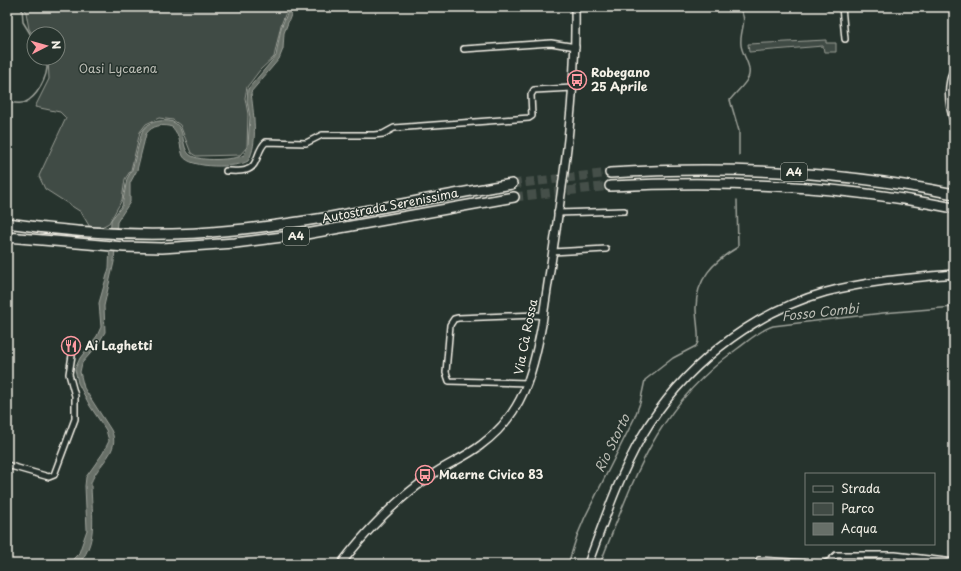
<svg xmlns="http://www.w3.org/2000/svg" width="961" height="571" font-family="'Playpen Sans',sans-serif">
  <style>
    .green { fill: #414b45; stroke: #9a9e96 }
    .water { fill: #676f68; stroke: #9fa39b }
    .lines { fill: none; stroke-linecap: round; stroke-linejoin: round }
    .stream { stroke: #9fa39b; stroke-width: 1.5 }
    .highway-tunnel { stroke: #455049; stroke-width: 9; stroke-dasharray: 9 4.5; stroke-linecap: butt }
    .street-casing { stroke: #f4f1e8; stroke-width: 8 }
    .secondary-casing { stroke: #f4f1e8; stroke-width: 10 }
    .highway-casing { stroke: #f4f1e8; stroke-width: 12 }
    .street { stroke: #26332d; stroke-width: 5 }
    .secondary { stroke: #26332d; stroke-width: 7 }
    .highway { stroke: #26332d; stroke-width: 9 }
    .labels { text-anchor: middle; stroke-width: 3; stroke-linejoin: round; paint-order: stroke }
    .shield { fill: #26332d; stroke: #b6b8b0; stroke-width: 1 }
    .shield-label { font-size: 11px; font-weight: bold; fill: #f4f1e8 }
    .park-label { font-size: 12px; fill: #bebfb7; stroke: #26332d }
    .poi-label { font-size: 12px; font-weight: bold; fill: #f4f1e8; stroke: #26332d; text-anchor: start }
    .street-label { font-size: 12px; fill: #f4f1e8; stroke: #26332d }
    .water-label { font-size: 13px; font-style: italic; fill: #bcbdb5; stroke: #26332d }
  </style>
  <rect width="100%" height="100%" fill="#26332d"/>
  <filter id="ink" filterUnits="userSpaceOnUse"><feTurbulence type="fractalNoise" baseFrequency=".025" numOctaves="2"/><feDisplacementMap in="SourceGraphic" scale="8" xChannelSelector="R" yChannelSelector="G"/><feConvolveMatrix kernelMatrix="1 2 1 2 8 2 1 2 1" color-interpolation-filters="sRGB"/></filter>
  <g filter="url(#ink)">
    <g class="green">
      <polygon points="25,7 288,7 281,25 274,57 260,70 247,87 245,98 248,114 247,147 240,155 196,156 191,153 180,125 173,120 159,118 146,124 140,132 131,170 125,179 122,200 109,223 98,229 91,229 81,212 45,189 39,176 66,118 60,112 35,107 49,79 48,58 58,58 58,34 34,34 34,36 29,29"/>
      <polygon points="826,40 826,43 836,43 836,52 824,52 823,46 749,52 748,44"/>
    </g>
    <path class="water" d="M 290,7 L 294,7 L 284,33 L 283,49 L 279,59 L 251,92 C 253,111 259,143 248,161 C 238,168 190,169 183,156 C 179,145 181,136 172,127 C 163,124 152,125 146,134 L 137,170 L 130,183 L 130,202 L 117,222 L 114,262 L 104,306 L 105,332 L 97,346 L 82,363 L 80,372 L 84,388 L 111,430 C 122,451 97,464 91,483 C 91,509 99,540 80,562 L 77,564 L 68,564 L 79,553 L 87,530 L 85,486 L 86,477 L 103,453 L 109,441 L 106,430 L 90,406 L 78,383 L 75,369 L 80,358 L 97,336 L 101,327 L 99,303 L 109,268 L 111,220 L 122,206 L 127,179 L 132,170 L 142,132 C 145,125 152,122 159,121 C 190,117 178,145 190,155 C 200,162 234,160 244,155 L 248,145 L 250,117 L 247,101 L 248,89 L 276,56 L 281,28 Z"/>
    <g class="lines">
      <g class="stream">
        <polyline points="22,7 23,22 34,40"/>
        <path d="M 736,7 C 751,17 739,30 741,45 C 742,55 753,67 748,78 C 744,86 735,93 730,100 L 739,131 L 739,155"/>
        <path d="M 7,102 C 14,103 23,105 29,100 C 39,93 52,70 45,58"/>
        <path d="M 568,564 L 577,536 L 585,517 L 634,419 L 640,403 L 645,380 L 673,358 L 696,346 L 698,342 C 699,331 696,319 696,308 C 696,279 714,261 738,247 L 737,200"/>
        <path d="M 600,564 C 635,476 656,407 737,349 C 748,341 760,330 773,326 L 883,313 L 954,307"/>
      </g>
      <g class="highway-tunnel">
        <polyline points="512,184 610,173"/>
        <polyline points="514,197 610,186"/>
      </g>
      <defs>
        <g id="street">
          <polyline points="829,7 832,7"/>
          <polyline points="842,7 845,39"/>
          <polyline points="464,49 551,43 576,47"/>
          <path d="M 954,68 C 946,85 948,106 954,124"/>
          <path d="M 226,171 C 232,171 240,172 246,170 C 259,167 256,150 266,142 L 306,143 L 322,135 L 374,135 L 383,134 L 394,128 L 529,118 L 532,116 L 531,95 L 534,90 L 573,88"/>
          <polyline points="557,213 624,211"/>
          <polyline points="552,252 606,249"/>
          <polyline points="528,383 449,381 446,372 450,325 454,319 458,318 538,315 543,317"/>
          <polyline points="7,465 49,477 54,475 75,419 75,396 69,374 73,349"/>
          <polyline points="759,560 823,564 830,561 836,555 895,555 954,562"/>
        </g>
        <g id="secondary">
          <path d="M 341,564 C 365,532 399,497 432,475 C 447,464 466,457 481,445 C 523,414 533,373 542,324 C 557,219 577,113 575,7"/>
          <path d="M 588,564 C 604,521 619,476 642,436 C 681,369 750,313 826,292 C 868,281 911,278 954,274"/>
        </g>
        <g id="highway">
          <path d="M 610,173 C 725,166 841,171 954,194"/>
          <path d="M 610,186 C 726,180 840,185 954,208"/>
          <path d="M 7,223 C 81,234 159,238 234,230 C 327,221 419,199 512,184"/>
          <polyline points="7,237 124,247 162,248 235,243 306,234 514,197"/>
        </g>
      </defs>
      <use href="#street" class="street-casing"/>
      <use href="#secondary" class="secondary-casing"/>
      <use href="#highway" class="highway-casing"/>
      <use href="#street" class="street"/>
      <use href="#secondary" class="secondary"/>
      <use href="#highway" class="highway"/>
    </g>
  </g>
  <defs>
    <symbol id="bus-ring" viewBox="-11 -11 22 22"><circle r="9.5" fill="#26332d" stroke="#ff9aa2" stroke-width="1.5"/><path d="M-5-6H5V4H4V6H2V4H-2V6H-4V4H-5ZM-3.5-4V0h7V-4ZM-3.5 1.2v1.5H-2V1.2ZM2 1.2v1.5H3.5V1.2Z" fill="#ff9aa2"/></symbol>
    <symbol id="restaurant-ring" viewBox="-11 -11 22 22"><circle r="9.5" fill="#26332d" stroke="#ff9aa2" stroke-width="1.5"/><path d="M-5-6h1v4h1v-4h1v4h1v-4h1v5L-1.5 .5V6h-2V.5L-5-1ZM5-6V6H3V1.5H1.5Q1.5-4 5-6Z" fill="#ff9aa2"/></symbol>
  </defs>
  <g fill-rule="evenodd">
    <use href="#bus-ring" x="566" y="69" width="22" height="22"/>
    <use href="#restaurant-ring" x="60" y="335" width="22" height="22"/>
    <use href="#bus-ring" x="414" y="464" width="22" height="22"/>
  </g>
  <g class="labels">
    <g class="shield">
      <rect x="781" y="163" width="26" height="18" rx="3"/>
      <rect x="283" y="227" width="26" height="18" rx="3"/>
    </g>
    <g class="shield-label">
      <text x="794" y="176">A4</text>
      <text x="296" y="240">A4</text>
    </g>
    <g class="park-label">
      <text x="118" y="73">Oasi Lycaena</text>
    </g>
    <g class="poi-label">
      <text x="591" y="77">Robegano<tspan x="591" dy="14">25 Aprile</tspan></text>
      <text x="85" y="350">Ai Laghetti</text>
      <text x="439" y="479">Maerne Civico 83</text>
    </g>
    <g class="street-label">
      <text transform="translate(390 206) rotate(-11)" y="4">Autostrada Serenissima</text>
      <text transform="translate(526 337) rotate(-79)" y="4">Via Cà Rossa</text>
    </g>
    <g class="water-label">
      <text transform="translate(820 312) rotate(-6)" y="5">Fosso Combi</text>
      <text transform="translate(612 443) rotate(-64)" y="5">Rio Storto</text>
    </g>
  </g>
  <rect width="961" height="571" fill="none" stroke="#26332d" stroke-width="24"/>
  <rect x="12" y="12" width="937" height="547" fill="none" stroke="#f4f1e8" stroke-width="1.5" filter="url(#ink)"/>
  <rect x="805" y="473" width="130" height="72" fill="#26332d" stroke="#787f78"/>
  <rect x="813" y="486" width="20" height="6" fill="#26332d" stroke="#787f78"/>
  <text x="841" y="493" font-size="12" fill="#f4f1e8">Strada</text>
  <rect x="813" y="503" width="20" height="12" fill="#414b45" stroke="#787f78"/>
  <text x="841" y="513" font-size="12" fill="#f4f1e8">Parco</text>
  <rect x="813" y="523" width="20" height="12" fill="#676f68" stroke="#787f78"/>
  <text x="841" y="533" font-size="12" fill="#f4f1e8">Acqua</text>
  <g transform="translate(46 46) rotate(84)"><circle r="19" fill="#26332d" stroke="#787f78"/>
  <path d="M0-3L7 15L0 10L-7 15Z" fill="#ff9aa2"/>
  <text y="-6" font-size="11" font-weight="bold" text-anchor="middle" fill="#f4f1e8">N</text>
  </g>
</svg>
